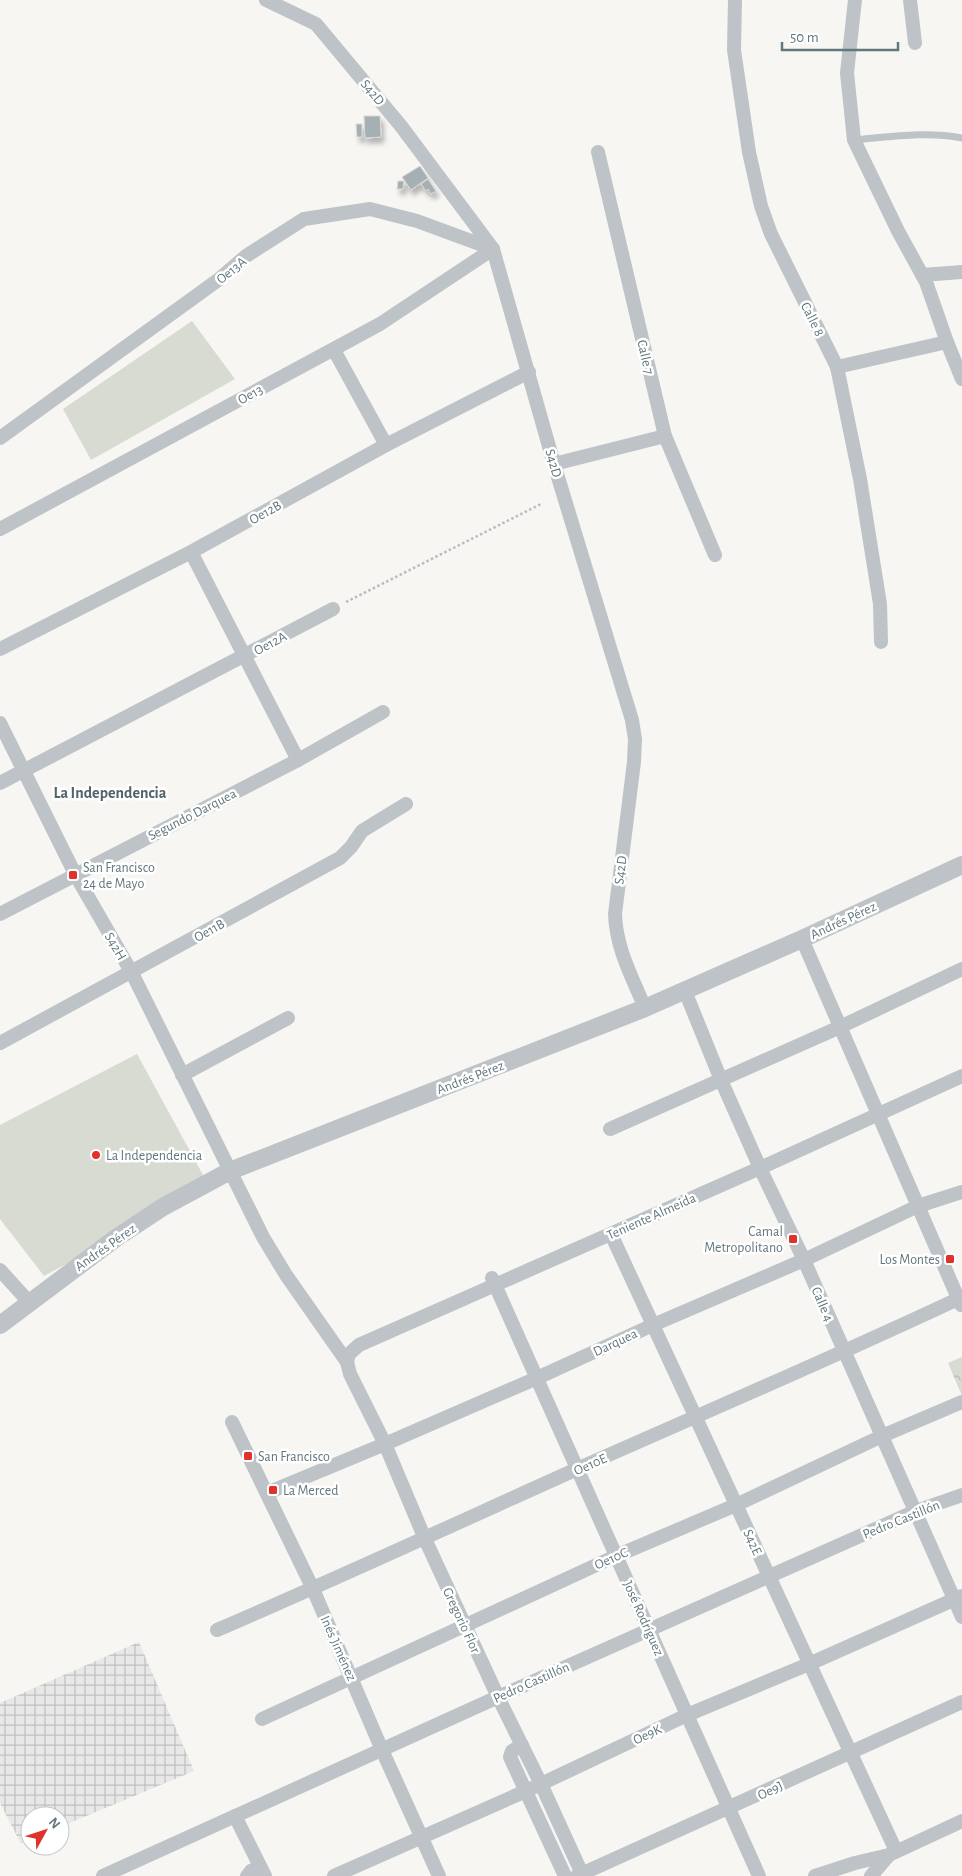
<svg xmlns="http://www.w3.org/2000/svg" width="962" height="1876" font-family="'Alegreya Sans',sans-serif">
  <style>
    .industrial { fill: url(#industrial-grid) }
    .park { fill: url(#park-crowns) }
    .garden { fill: #d7dbd2 }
    .building { fill: #a4b0b3; stroke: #d8d8d6; filter: url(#shadow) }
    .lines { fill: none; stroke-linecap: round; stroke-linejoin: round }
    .path { stroke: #b8bcbe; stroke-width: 2.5; stroke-dasharray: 2.5 2.5; stroke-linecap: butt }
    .service { stroke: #bdc3c6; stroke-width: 7 }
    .minor { stroke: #bdc3c6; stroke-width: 14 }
    .tertiary { stroke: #bdc3c6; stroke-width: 18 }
    .poi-dot { fill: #e0312a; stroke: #fff; stroke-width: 2 }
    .labels { text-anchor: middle; stroke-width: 5; stroke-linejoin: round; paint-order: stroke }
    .street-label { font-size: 14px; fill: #62777e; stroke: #fff }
    .poi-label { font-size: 14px; fill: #62777e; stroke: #fff; text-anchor: start }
    .quarter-label { font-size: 16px; font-weight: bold; fill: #546469; stroke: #fff }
  </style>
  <defs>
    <pattern id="industrial-grid" width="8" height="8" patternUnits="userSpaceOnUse" patternTransform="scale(1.25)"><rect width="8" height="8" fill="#e7e8e7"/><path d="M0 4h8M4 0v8" fill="none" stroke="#bfc1c0"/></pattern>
    <pattern id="park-crowns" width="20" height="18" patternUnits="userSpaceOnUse" patternTransform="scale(1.25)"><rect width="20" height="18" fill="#d7dbd2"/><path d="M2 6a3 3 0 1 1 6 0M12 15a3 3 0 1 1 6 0" fill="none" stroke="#b2b6b0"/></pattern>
    <filter id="shadow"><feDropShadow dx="3" dy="5.5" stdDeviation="2.5" flood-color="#0004"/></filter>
  </defs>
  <rect width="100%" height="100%" fill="#f7f6f3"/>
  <polygon class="industrial" points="139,1642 194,1771 60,1827 60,1816 30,1816 30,1840 21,1844 0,1803 0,1703"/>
  <polygon class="park" points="962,1357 962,1396 948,1363"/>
  <g class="garden">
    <polygon points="192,321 235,379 91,460 63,409"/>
    <polygon points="137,1054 209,1186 44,1276 0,1219 0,1125"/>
  </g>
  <g class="building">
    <polygon points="364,116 380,116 381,137 365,138"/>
    <polygon points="356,124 362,124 362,137 357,137"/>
    <polygon points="420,166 428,178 411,190 402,177"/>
    <polygon points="428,179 436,191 431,194 428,189 426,191 421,184"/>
    <polygon points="398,181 404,181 403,189 397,189"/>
  </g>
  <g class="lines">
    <polyline class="path" points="346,602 541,504"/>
    <path class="service" d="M 854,140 C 890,137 926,131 962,138"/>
    <g class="minor">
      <path d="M 266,0 L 316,24 L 401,126 L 493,249 L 554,464 L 632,720 L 635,739 L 634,762 L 615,914 C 616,948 632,977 645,1008"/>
      <polyline points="735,0 734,50 749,152 761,206 771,234 837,367 860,479 880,604 881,642"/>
      <polyline points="855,0 847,73 854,140 898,231 926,282 947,342 962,379"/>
      <polyline points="910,0 915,43"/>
      <polyline points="598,152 665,436 715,555"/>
      <polyline points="922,275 962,272"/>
      <polyline points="334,350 386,445"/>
      <polyline points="837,367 947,342"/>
      <polyline points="0,438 218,280 246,256 304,219 370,209 417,221 493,249"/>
      <polyline points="554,464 665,436"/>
      <polyline points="0,529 380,324 493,249"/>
      <polyline points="191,552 298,760"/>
      <polyline points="0,649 191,552 386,445 529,372"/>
      <polyline points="0,723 75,874 132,973 263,1237 286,1275 347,1362 350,1374 385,1444 425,1539 498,1697 541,1784 583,1876"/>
      <polyline points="0,783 333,609"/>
      <polyline points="0,914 298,760 383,712"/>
      <polyline points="802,939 961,1305"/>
      <polyline points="685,991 721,1080 760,1168 804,1260 962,1617"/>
      <polyline points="0,1043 340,858 351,847 362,831 406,804"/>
      <polyline points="182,1075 288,1018"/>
      <polyline points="610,1129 840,1027 962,969"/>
      <polyline points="611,1234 896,1851"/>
      <polyline points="0,1270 29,1302"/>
      <polyline points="492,1278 759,1876"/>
      <polyline points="347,1362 349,1354 359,1345 760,1168 962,1076"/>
      <polyline points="232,1422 313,1589 382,1750 439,1876"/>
      <polyline points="267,1493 385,1444 537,1378 653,1325 804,1260 918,1206 962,1192"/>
      <path d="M 217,1630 C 338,1578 457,1523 577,1469 C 705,1412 835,1357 962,1297"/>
      <polyline points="262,1719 616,1556 736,1505 882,1436 962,1402"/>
      <polyline points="522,1745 512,1751 510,1757 565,1876"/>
      <polyline points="235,1816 265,1876"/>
      <polyline points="103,1876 498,1697 916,1511 962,1495"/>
      <polyline points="247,1876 251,1871 260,1867"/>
      <polyline points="334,1876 526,1791 687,1715 809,1664 962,1596"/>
      <path d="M 577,1876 C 706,1819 833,1759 962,1702"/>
      <polyline points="815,1876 855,1863 889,1855"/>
      <polyline points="871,1876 889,1855 962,1821"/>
    </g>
    <polyline class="tertiary" points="0,1325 116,1238 163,1207 230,1171 645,1008 802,939 962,865"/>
  </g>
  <g class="poi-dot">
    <rect x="68" y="870" width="10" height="10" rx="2.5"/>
    <circle cx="96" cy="1155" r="5"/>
    <rect x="788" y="1234" width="10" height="10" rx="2.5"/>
    <rect x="945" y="1254" width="10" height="10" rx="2.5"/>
    <rect x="243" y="1451" width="10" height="10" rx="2.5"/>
    <rect x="268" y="1485" width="10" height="10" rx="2.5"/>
  </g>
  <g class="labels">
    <g class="street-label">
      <text transform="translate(373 92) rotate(50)" y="5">S42D</text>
      <text transform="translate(231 270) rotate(-39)" y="5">Oe13A</text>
      <text transform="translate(813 319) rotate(64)" y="5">Calle 8</text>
      <text transform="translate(646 357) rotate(77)" y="5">Calle 7</text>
      <text transform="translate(250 394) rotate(-29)" y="5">Oe13</text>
      <text transform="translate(554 463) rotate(74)" y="5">S42D</text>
      <text transform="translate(265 512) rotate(-29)" y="5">Oe12B</text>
      <text transform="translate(270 643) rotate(-28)" y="5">Oe12A</text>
      <text transform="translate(192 814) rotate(-27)" y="5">Segundo Darquea</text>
      <text transform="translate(620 870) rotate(-83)" y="5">S42D</text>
      <text transform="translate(843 920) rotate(-25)" y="5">Andrés Pérez</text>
      <text transform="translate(209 930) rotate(-29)" y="5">Oe11B</text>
      <text transform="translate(116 946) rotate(60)" y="5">S42H</text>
      <text transform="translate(470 1077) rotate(-21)" y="5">Andrés Pérez</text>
      <text transform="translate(651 1216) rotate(-24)" y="5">Teniente Almeida</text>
      <text transform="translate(105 1247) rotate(-35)" y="5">Andrés Pérez</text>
      <text transform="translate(823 1304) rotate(67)" y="5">Calle 4</text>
      <text transform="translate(615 1342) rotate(-25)" y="5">Darquea</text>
      <text transform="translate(590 1464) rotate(-24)" y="5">Oe10E</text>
      <text transform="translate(901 1519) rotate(-22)" y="5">Pedro Castillón</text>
      <text transform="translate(753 1542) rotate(65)" y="5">S42E</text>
      <text transform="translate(611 1558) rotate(-24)" y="5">Oe10C</text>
      <text transform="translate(644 1618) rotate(66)" y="5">José Rodríguez</text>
      <text transform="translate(462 1620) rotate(65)" y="5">Gregorio Flor</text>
      <text transform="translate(339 1648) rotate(66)" y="5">Inés Jiménez</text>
      <text transform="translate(531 1682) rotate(-24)" y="5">Pedro Castillón</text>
      <text transform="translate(647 1734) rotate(-25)" y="5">Oe9K</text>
      <text transform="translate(770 1790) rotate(-25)" y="5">Oe9J</text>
    </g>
    <g class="poi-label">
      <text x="83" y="872">San Francisco<tspan x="83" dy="16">24 de Mayo</tspan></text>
      <text x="106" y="1160">La Independencia</text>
      <text x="783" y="1236" text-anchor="end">Camal<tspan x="783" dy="16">Metropolitano</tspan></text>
      <text x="940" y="1264" text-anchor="end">Los Montes</text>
      <text x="258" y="1461">San Francisco</text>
      <text x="283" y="1495">La Merced</text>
    </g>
    <g class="quarter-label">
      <text x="110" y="798">La Independencia</text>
    </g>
  </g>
  <g transform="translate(45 1831) rotate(50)"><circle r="24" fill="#ffffff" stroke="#c0c9cb"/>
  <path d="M0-4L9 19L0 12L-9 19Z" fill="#e0312a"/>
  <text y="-8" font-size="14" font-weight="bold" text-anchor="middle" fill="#62777e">N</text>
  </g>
  <path d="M782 42v8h116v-8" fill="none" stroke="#62777e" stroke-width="2.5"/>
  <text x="790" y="42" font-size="15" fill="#62777e" stroke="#ffffff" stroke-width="4" paint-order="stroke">50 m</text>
</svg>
